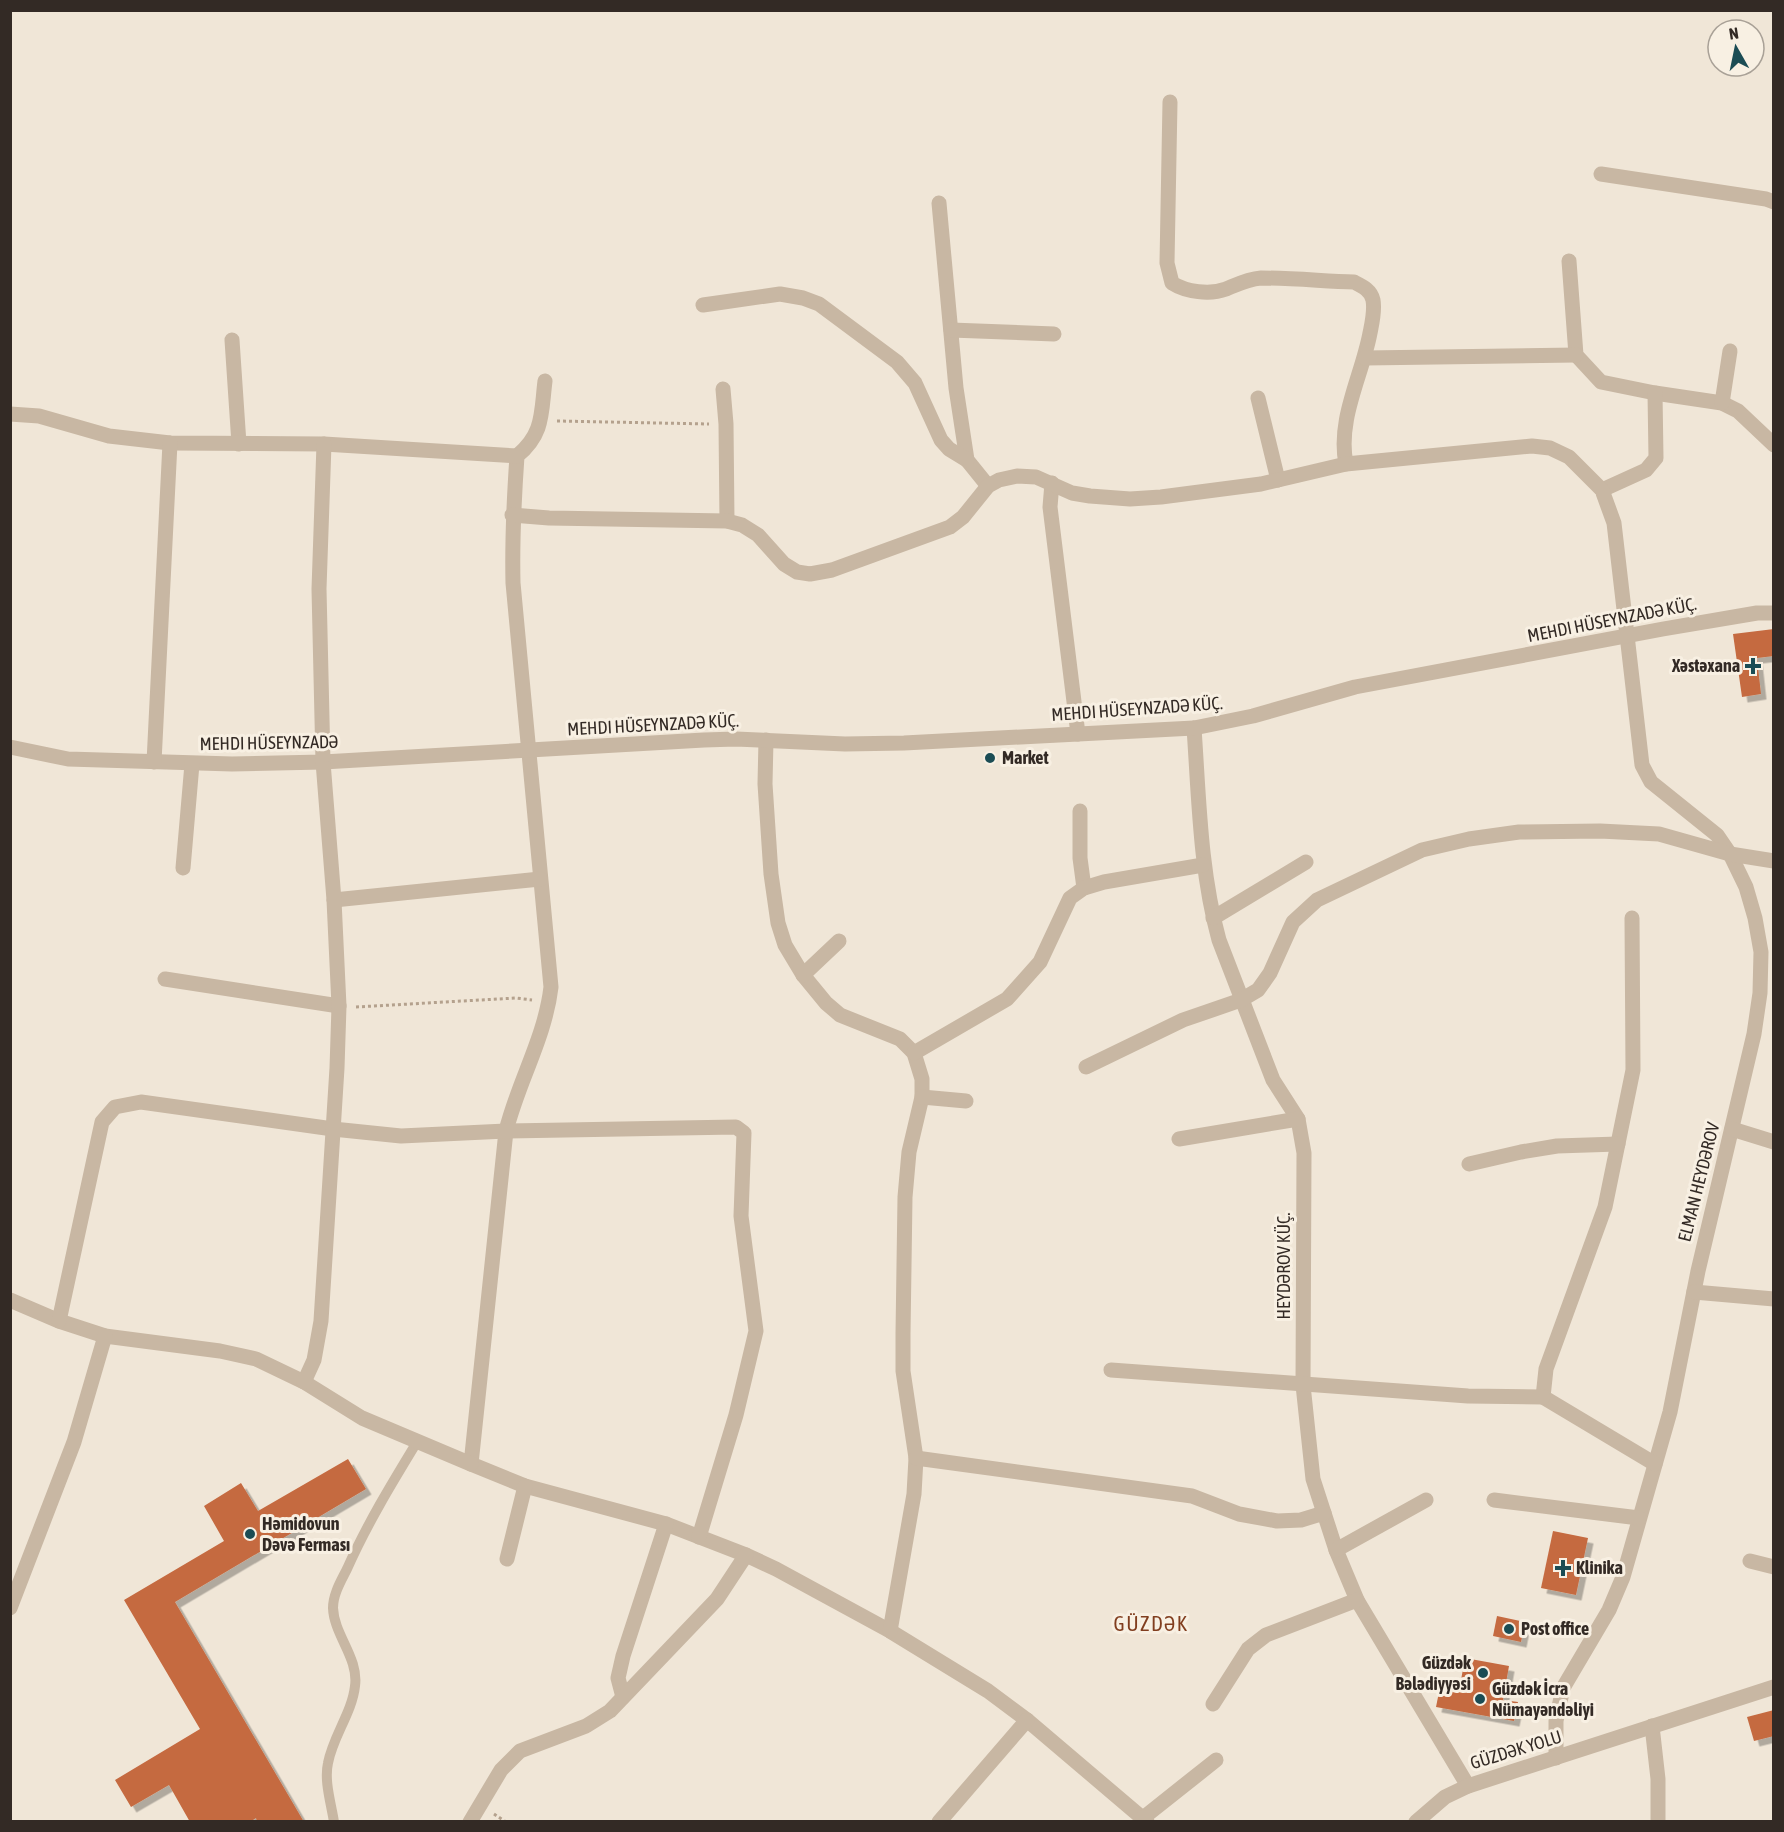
<svg xmlns="http://www.w3.org/2000/svg" width="1784" height="1832" font-family="'Asap Condensed',sans-serif">
  <style>
    .building { fill: #c56a40; filter: url(#shadow) }
    .lines { fill: none; stroke-linecap: round; stroke-linejoin: round }
    .path { stroke: #b4a18d; stroke-width: 3; stroke-dasharray: 3 3; stroke-linecap: butt }
    .service { stroke: #c8b7a3; stroke-width: 10 }
    .minor { stroke: #c8b7a3; stroke-width: 15 }
    .tertiary { stroke: #c8b7a3; stroke-width: 15 }
    .poi-dot { fill: #1b4c54; stroke: #f8f0e3; stroke-width: 2 }
    .labels { text-anchor: middle; stroke-width: 6; stroke-linejoin: round; paint-order: stroke }
    .street-label { font-size: 18px; fill: #332a25; stroke: #f8f0e3 }
    .poi-label { font-size: 18px; font-weight: bold; fill: #332a25; stroke: #f8f0e3; text-anchor: start }
    .quarter-label { font-size: 21px; letter-spacing: 1.5px; fill: #813e1f; stroke: #f8f0e3 }
  </style>
  <defs>
    <filter id="shadow"><feDropShadow dx="5.5" dy="5.5" stdDeviation="0" flood-color="#0004"/></filter>
  </defs>
  <rect width="100%" height="100%" fill="#f0e6d7"/>
  <g class="building">
    <polygon points="1774,629 1774,656 1757,658 1761,694 1742,697 1733,634"/>
    <polygon points="348,1459 366,1489 175,1602 304,1822 257,1822 256,1818 250,1822 190,1822 169,1785 131,1807 115,1780 200,1729 124,1600 224,1541 204,1506 241,1483 258,1511"/>
    <polygon points="1553,1531 1588,1538 1576,1595 1541,1588"/>
    <polygon points="1497,1616 1525,1622 1521,1642 1493,1636"/>
    <polygon points="1465,1658 1509,1666 1503,1700 1518,1702 1514,1721 1436,1707 1440,1687 1459,1691"/>
    <polygon points="1774,1710 1774,1736 1754,1741 1747,1717"/>
  </g>
  <g class="lines">
    <g class="path">
      <polyline points="557,421 709,424"/>
      <polyline points="356,1007 516,998 532,1000"/>
      <polyline points="494,1814 506,1822"/>
    </g>
    <path class="service" d="M 334,1822 C 331,1803 324,1781 328,1763 C 333,1736 352,1713 355,1686 C 359,1658 334,1635 333,1608 C 333,1594 341,1581 347,1569 C 367,1524 392,1483 417,1442"/>
    <g class="minor">
      <path d="M 1170,102 L 1167,263 L 1172,283 C 1186,292 1210,295 1226,289 C 1238,284 1248,279 1261,278 C 1292,278 1323,281 1354,282 C 1362,286 1371,290 1373,300 C 1375,311 1372,323 1370,333 C 1362,376 1337,419 1346,464"/>
      <polyline points="1601,174 1766,199 1774,202"/>
      <polyline points="939,203 956,388 967,460 988,486"/>
      <polyline points="1569,261 1576,355 1601,382 1655,393 1722,403 1738,411 1774,445"/>
      <polyline points="703,305 780,294 803,298 819,304 897,362 915,383 941,440 949,449 967,460"/>
      <polyline points="951,330 1054,334"/>
      <polyline points="232,340 239,444"/>
      <polyline points="1365,358 1576,355"/>
      <path d="M 545,381 C 541,413 544,434 517,456 C 514,499 512,540 513,583 L 551,987 C 545,1038 518,1082 506,1131 L 471,1464 L 525,1486 L 666,1524 L 746,1555 L 776,1569 L 890,1631 L 988,1691 L 1027,1720 L 1147,1822"/>
      <polyline points="723,389 726,424 727,521"/>
      <polyline points="1258,398 1278,480"/>
      <polyline points="1722,403 1730,351"/>
      <polyline points="10,414 39,416 109,436 170,443 324,444 517,456"/>
      <polyline points="1052,483 1050,507 1078,734"/>
      <polyline points="1602,490 1646,470 1656,458 1655,393"/>
      <polyline points="512,515 549,518 727,521 742,525 758,535 784,564 797,572 810,574 832,570 950,527 963,517 988,486 999,480 1017,476 1036,477 1072,493 1090,496 1130,499 1161,497 1261,484 1346,464 1532,446 1550,448 1569,457 1602,490 1614,523 1642,765 1651,782 1717,835 1730,854 1746,887 1755,918 1761,952 1760,993 1754,1034 1698,1271 1670,1412 1623,1577 1609,1610 1563,1688 1556,1721 1556,1758"/>
      <path d="M 1194,728 C 1199,799 1200,871 1219,940 L 1273,1080 L 1298,1119 L 1304,1153 L 1303,1385 L 1313,1479 L 1336,1550 L 1357,1600 L 1468,1786"/>
      <polyline points="766,740 765,784 771,874 778,923 785,945 803,975 826,1003 840,1015 900,1039 914,1053 922,1079 922,1097 909,1152 905,1197 903,1334 903,1371 916,1458 914,1494 890,1631"/>
      <polyline points="10,747 68,759 232,764 323,762 704,740 736,739 845,744 904,743 1194,728 1253,716 1355,687 1663,629 1757,613 1774,613"/>
      <polyline points="154,762 170,443"/>
      <polyline points="1080,811 1080,858 1084,888"/>
      <polyline points="183,868 192,764"/>
      <polyline points="334,900 540,879"/>
      <polyline points="1213,918 1306,862"/>
      <polyline points="1632,918 1633,1070 1605,1207 1546,1369 1543,1397 1655,1464"/>
      <polyline points="803,975 839,941"/>
      <polyline points="165,979 339,1006"/>
      <polyline points="914,1053 1007,999 1040,962 1070,898 1084,888 1104,882 1203,865"/>
      <polyline points="1086,1067 1183,1020 1241,1000 1258,990 1270,973 1293,922 1317,900 1422,850 1469,839 1519,832 1600,831 1659,834 1730,854 1774,861"/>
      <polyline points="922,1097 966,1101"/>
      <polyline points="1732,1129 1774,1142"/>
      <polyline points="1179,1139 1298,1119"/>
      <polyline points="1469,1164 1521,1152 1557,1146 1618,1144"/>
      <polyline points="1694,1292 1774,1299"/>
      <polyline points="10,1300 59,1321 105,1336 220,1351 256,1359 304,1382 362,1418 471,1464"/>
      <polyline points="59,1321 102,1122 115,1107 141,1102 333,1129 401,1136 506,1131 736,1127 744,1133 741,1216 756,1331 736,1415 699,1537"/>
      <polyline points="1111,1370 1468,1396 1543,1397"/>
      <polyline points="304,1382 314,1360 321,1321 337,1068 339,1006 334,900 323,762 319,589 324,444"/>
      <polyline points="916,1458 1192,1496 1239,1514 1277,1521 1301,1520 1324,1513"/>
      <polyline points="1494,1500 1639,1518"/>
      <polyline points="1336,1550 1426,1500"/>
      <polyline points="507,1559 525,1486"/>
      <polyline points="1750,1561 1774,1567"/>
      <polyline points="10,1608 74,1442 105,1336"/>
      <polyline points="623,1697 618,1678 623,1656 666,1524"/>
      <polyline points="1213,1704 1248,1649 1266,1635 1357,1600"/>
      <polyline points="1652,1726 1658,1779 1658,1822"/>
      <polyline points="1143,1818 1216,1760"/>
      <polyline points="470,1822 501,1770 520,1751 586,1726 610,1711 717,1599 746,1555"/>
      <polyline points="939,1822 1027,1720"/>
    </g>
    <polyline class="tertiary" points="1416,1822 1445,1797 1468,1786 1774,1687"/>
  </g>
  <g class="poi-dot">
    <path d="M1750 657h6v6h6v6h-6v6h-6v-6h-6v-6h6z"/>
    <circle cx="990" cy="758" r="6"/>
    <circle cx="250" cy="1534" r="6"/>
    <path d="M1560 1559h6v6h6v6h-6v6h-6v-6h-6v-6h6z"/>
    <circle cx="1509" cy="1629" r="6"/>
    <circle cx="1483" cy="1673" r="6"/>
    <circle cx="1480" cy="1699" r="6"/>
  </g>
  <g class="labels">
    <g class="street-label">
      <text transform="translate(1612 620) rotate(-11)" y="6">MEHDI HÜSEYNZADƏ KÜÇ.</text>
      <text transform="translate(1137 709) rotate(-4)" y="6">MEHDI HÜSEYNZADƏ KÜÇ.</text>
      <text transform="translate(653 725) rotate(-3)" y="6">MEHDI HÜSEYNZADƏ KÜÇ.</text>
      <text transform="translate(269 743) rotate(-1)" y="6">MEHDI HÜSEYNZADƏ</text>
      <text transform="translate(1699 1182) rotate(-76)" y="6">ELMAN HEYDƏROV</text>
      <text transform="translate(1284 1266) rotate(-90)" y="6">HEYDƏROV KÜÇ.</text>
      <text transform="translate(1516 1750) rotate(-17)" y="6">GÜZDƏK YOLU</text>
    </g>
    <g class="poi-label">
      <text x="1740" y="672" text-anchor="end">Xəstəxana</text>
      <text x="1002" y="764">Market</text>
      <text x="262" y="1530">Həmidovun<tspan x="262" dy="21">Dəvə Ferması</tspan></text>
      <text x="1576" y="1574">Klinika</text>
      <text x="1521" y="1635">Post office</text>
      <text x="1471" y="1669" text-anchor="end">Güzdək<tspan x="1471" dy="21">Bələdiyyəsi</tspan></text>
      <text x="1492" y="1695">Güzdək İcra<tspan x="1492" dy="21">Nümayəndəliyi</tspan></text>
    </g>
    <g class="quarter-label">
      <text x="1151" y="1631">GÜZDƏK</text>
    </g>
  </g>
  <rect width="1784" height="1832" fill="none" stroke="#332a25" stroke-width="24"/>
  <g transform="translate(1736 48) rotate(351)"><circle r="28" fill="#f8f0e3" stroke="#a9a197" stroke-width="1.5"/>
  <path d="M0-4.5L10 22L0 15L-10 22Z" fill="#1b4c54"/>
  <text y="-9" font-size="16" font-weight="bold" text-anchor="middle" fill="#332a25">N</text>
  </g>
</svg>
